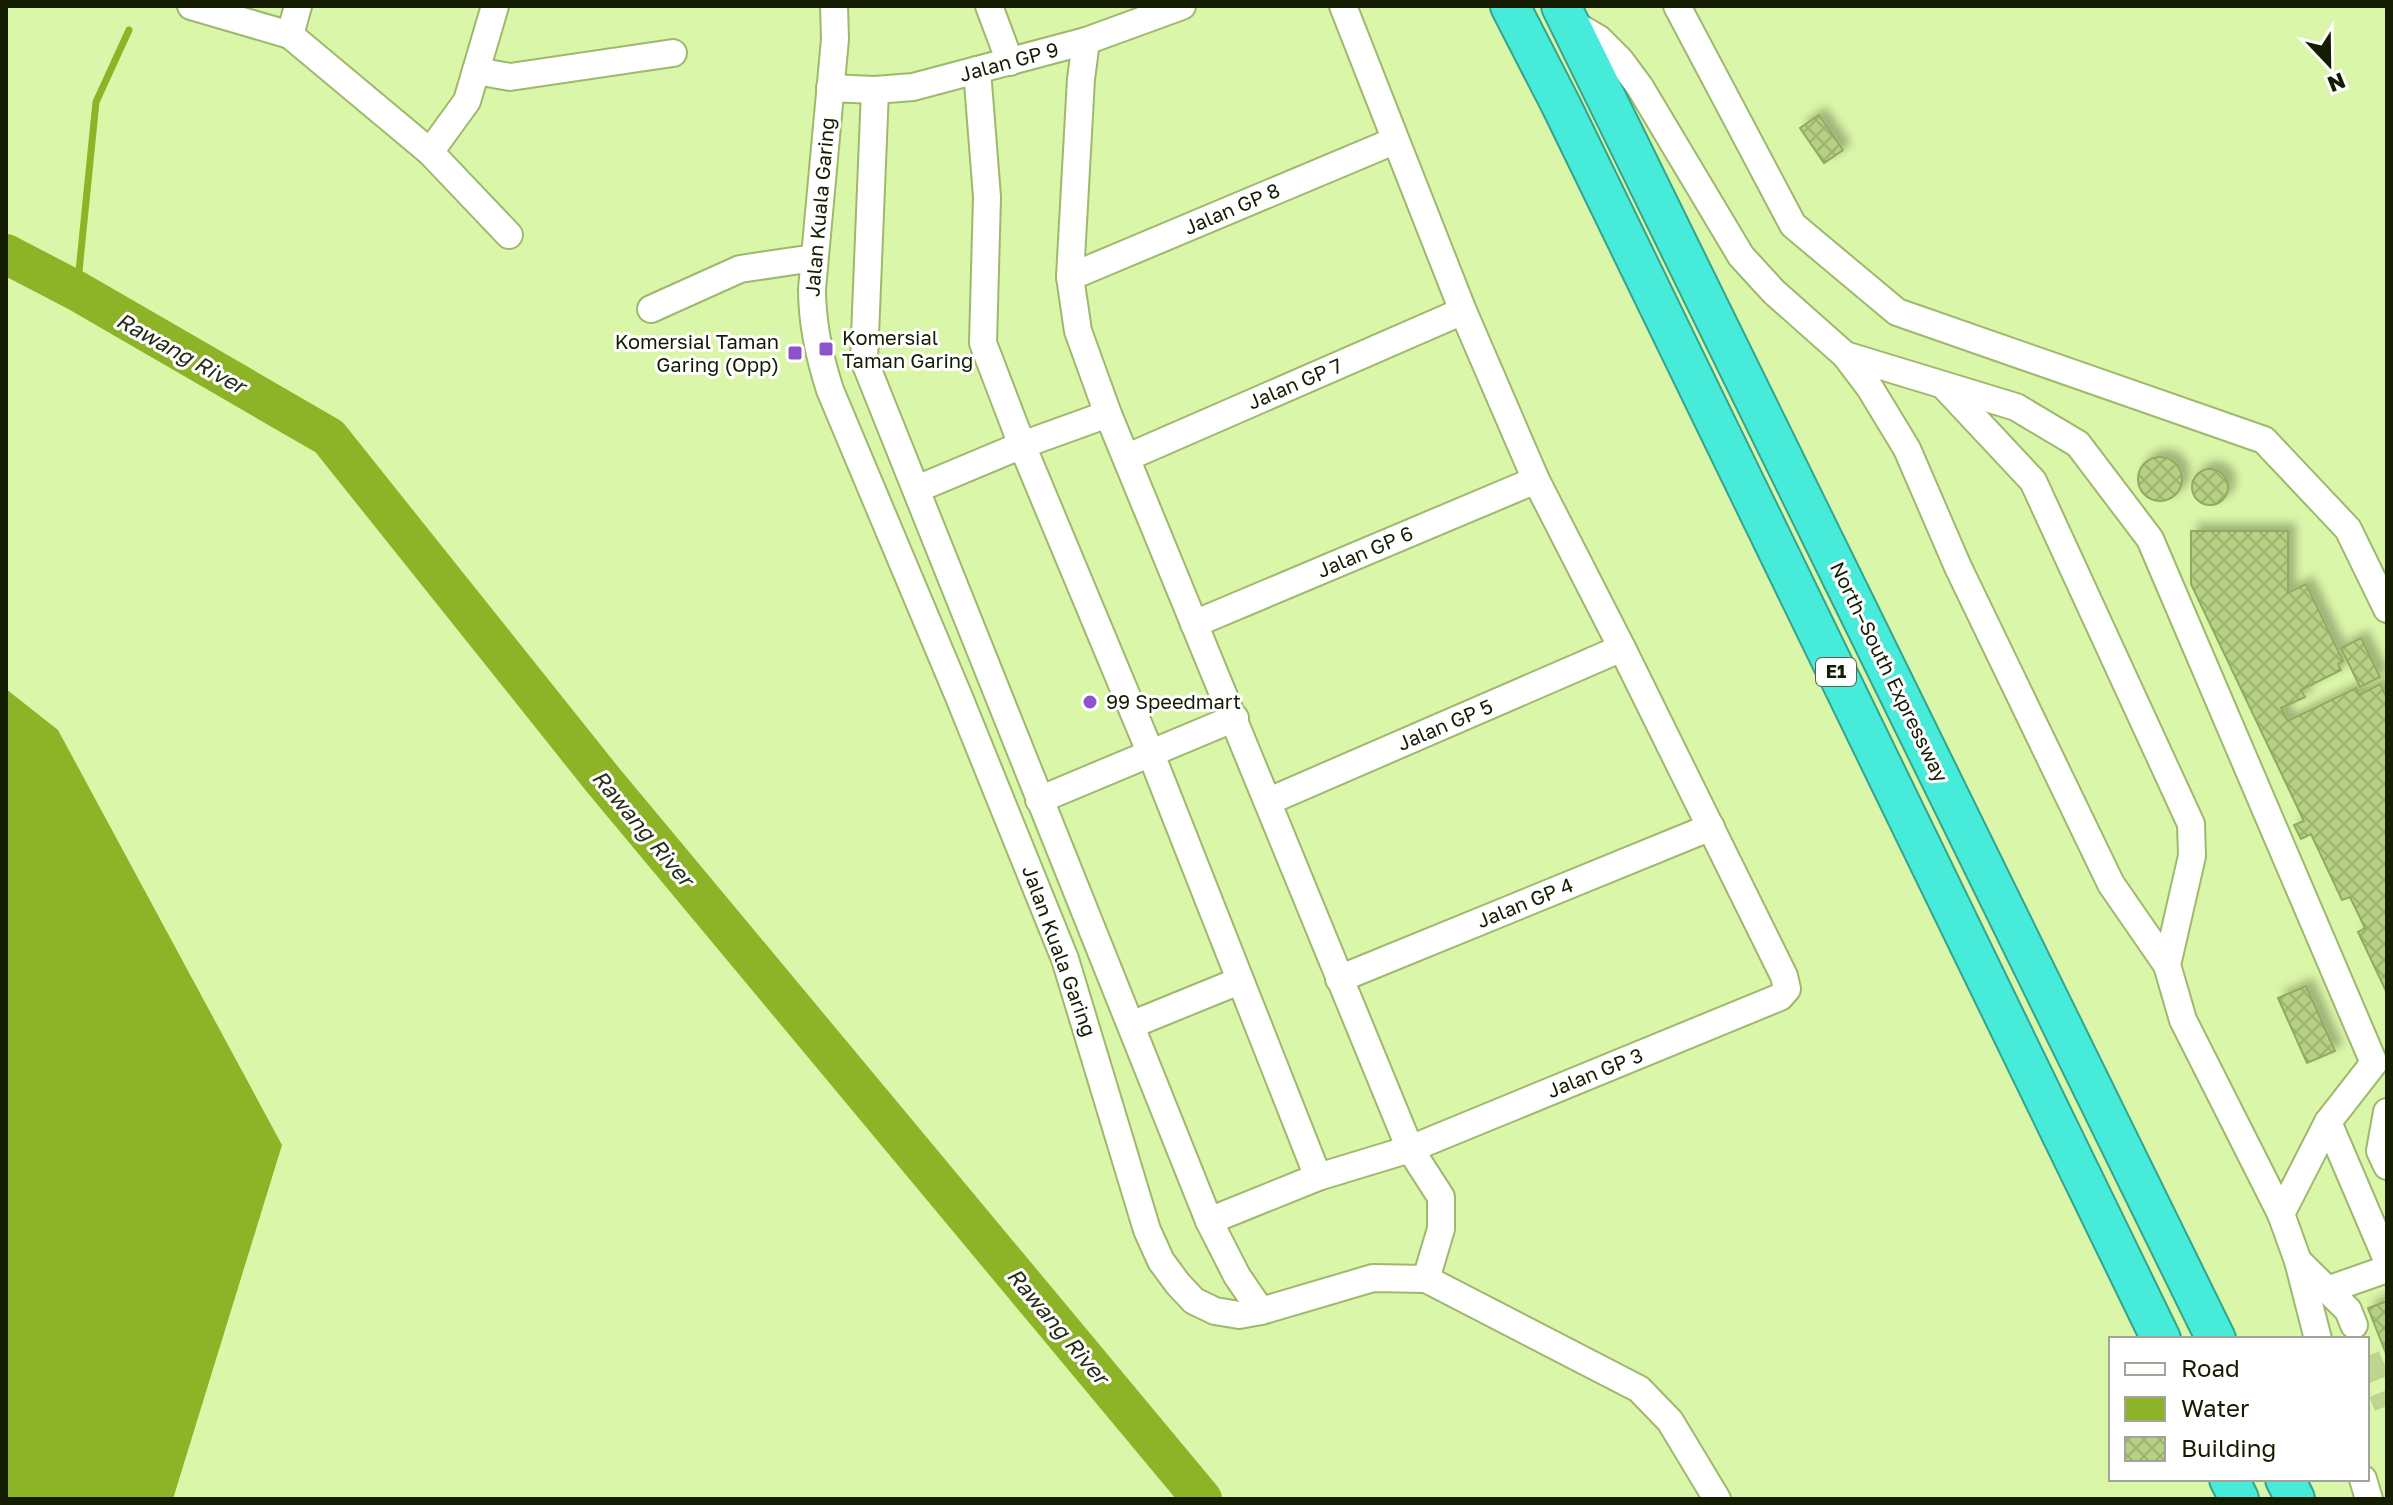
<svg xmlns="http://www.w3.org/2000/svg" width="2393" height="1505" font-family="'Golos Text',sans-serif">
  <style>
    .water { fill: #8db327 }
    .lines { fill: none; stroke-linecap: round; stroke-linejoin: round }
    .stream { stroke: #8db327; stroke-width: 7 }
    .river { stroke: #8db327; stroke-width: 40 }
    .building { fill: url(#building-cross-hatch); stroke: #90aa5f; stroke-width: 2; filter: url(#shadow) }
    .minor-tunnel { stroke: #bcd58f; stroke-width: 26; stroke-dasharray: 26 13; stroke-linecap: butt }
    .minor-casing { stroke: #9eb86d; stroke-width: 30 }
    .highway-casing { stroke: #35a38d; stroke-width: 42 }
    .minor { stroke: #fff; stroke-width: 26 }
    .highway { stroke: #47ebd9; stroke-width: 38 }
    .poi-dot { fill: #8e52c9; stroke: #fff; stroke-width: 3 }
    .labels { text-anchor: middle; stroke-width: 6; stroke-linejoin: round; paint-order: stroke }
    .shield { fill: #fff; stroke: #5a614d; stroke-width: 2 }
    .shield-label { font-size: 18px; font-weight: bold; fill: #141d01 }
    .street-label { font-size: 20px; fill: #141d01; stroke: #fff }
    .poi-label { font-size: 20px; fill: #141d01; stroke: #fff; text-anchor: start }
    .water-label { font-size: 22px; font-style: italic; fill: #272e18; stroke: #fff }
  </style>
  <defs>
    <pattern id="building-cross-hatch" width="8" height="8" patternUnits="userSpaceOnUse" patternTransform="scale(2)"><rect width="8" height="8" fill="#b6d184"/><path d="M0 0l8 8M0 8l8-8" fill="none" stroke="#9cb370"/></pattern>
    <filter id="shadow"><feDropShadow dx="7" dy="-7" stdDeviation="4" flood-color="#0004"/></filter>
  </defs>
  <rect width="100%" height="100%" fill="#daf6a8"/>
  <polygon class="water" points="6,689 58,730 282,1145 173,1499 6,1499"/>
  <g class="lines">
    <polyline class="stream" points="77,291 96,102 129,30"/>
    <polyline class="river" points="6,254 77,291 329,437 603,780 1202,1499"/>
  </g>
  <g class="building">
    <polygon points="1819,115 1843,150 1824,163 1800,128"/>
    <circle cx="2160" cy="479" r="22"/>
    <circle cx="2210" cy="487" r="18"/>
    <polygon points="2191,531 2288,531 2288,593 2306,584 2343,661 2338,664 2341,670 2301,690 2305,697 2281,708 2288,721 2356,688 2359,695 2380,684 2387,698 2386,991 2358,932 2365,928 2350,897 2342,900 2311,834 2301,839 2294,825 2304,821 2191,584"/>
    <polygon points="2361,638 2380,677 2360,687 2341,648"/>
    <polygon points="2306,986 2335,1051 2307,1063 2278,998"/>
    <polygon points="2387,1301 2387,1356 2368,1308"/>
  </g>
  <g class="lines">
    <polyline class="minor-tunnel" points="2367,1356 2387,1406"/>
    <defs>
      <g id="minor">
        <polyline points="191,6 290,35"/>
        <polyline points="298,6 290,35 430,152 509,235"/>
        <path d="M 834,6 L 835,39 L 812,289 C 812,325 819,356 830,390 L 959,697 L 1065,959 L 1147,1230 L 1161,1261 L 1178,1284 L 1194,1301 L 1215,1311 L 1239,1315 L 1261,1311 L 1373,1278 L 1426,1279 L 1639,1389 L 1670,1421 L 1717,1499"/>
        <polyline points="989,6 1010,62"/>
        <polyline points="1677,6 1793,225 1897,312 2264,440 2348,529 2387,609"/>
        <polyline points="1570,22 1599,39 1620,60 1640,87 1741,256 1774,292 1845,355 2016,407 2078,444 2150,539 2374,1063 2328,1122 2281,1214 2298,1261 2318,1339"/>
        <polyline points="1086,41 1081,79 1070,277 1078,331 1108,414 1410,1149 1441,1197 1441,1229 1426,1279"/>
        <polyline points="977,70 987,197 983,343 1022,445 1151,754 1318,1177"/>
        <polyline points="476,71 510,77 673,53"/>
        <polyline points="830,88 875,90 913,87 1086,41 1182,6"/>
        <polyline points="875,90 864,360 1209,1221 1237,1276 1261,1311"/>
        <polyline points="430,152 467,101 495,6"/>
        <polyline points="1070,277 1394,141"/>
        <polyline points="651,309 740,269 814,258"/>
        <polyline points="1845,355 1870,388 1907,449 1958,567 2111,884 2167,965"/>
        <polyline points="1945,387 2033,481 2191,824 2192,856 2167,965 2183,1020 2281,1214"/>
        <polyline points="1128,457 1463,311"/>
        <polyline points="917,489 1022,445 1108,414"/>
        <polyline points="1194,624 1536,480"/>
        <polyline points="1039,800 1235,718"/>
        <polyline points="1269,801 1622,648"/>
        <polyline points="1339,979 1711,827"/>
        <polyline points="1131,1025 1239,981"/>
        <polyline points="2387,1112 2380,1151 2387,1166"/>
        <polyline points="2328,1122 2387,1260"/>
        <polyline points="1209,1221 1318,1177 1410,1149 1780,997 1787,989 1784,976 1622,648 1536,480 1463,311 1343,6"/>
        <polyline points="2298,1261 2348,1310 2354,1325"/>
        <polyline points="2327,1290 2387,1269"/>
        <polyline points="2363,1479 2369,1499"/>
      </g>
      <g id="highway">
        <polyline points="1510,6 1561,105 2161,1339"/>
        <polyline points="1561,6 2216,1339"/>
        <polyline points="2229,1479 2239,1499"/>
        <polyline points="2285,1479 2295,1499"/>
      </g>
    </defs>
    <use href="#minor" class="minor-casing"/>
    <use href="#highway" class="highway-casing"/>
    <use href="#minor" class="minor"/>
    <use href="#highway" class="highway"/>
  </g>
  <g class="poi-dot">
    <rect x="818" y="341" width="16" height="16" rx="4"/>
    <rect x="787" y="345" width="16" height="16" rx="4"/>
    <circle cx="1090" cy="702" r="8"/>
  </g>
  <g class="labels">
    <rect class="shield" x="1816" y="658" width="40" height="28" rx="6"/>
    <g class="shield-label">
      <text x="1836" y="678">E1</text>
    </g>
    <g class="street-label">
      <text transform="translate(1009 62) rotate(-15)" y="7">Jalan GP 9</text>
      <text transform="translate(820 207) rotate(-85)" y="7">Jalan Kuala Garing</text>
      <text transform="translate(1232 209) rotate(-23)" y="7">Jalan GP 8</text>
      <text transform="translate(1295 384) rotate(-23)" y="7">Jalan GP 7</text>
      <text transform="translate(1365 552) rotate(-23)" y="7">Jalan GP 6</text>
      <text transform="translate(1889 672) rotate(64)" y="7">North–South Expressway</text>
      <text transform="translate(1445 725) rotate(-23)" y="7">Jalan GP 5</text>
      <text transform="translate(1525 903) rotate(-22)" y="7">Jalan GP 4</text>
      <text transform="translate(1059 951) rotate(70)" y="7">Jalan Kuala Garing</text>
      <text transform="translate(1595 1073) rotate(-22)" y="7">Jalan GP 3</text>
    </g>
    <g class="poi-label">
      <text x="842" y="345">Komersial<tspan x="842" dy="23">Taman Garing</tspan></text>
      <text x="779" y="349" text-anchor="end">Komersial Taman<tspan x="779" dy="23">Garing (Opp)</tspan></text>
      <text x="1106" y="709">99 Speedmart</text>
    </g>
    <g class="water-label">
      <text transform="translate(181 353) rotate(29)" y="8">Rawang River</text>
      <text transform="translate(643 828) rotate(50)" y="8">Rawang River</text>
      <text transform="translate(1058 1326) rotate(50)" y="8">Rawang River</text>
    </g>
  </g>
  <rect width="2393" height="1505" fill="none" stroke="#141d01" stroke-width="16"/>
  <rect x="2109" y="1337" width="260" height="144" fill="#ffffff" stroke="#a1a599" stroke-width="2"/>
  <rect x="2125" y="1363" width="40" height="12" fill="#ffffff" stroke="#a1a599" stroke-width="2"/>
  <text x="2181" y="1377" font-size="24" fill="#141d01">Road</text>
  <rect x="2125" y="1397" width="40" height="24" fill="#8db327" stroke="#a1a599" stroke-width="2"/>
  <text x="2181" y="1417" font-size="24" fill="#141d01">Water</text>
  <rect x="2125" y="1437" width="40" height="24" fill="url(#building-cross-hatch)" stroke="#a1a599" stroke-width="2"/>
  <text x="2181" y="1457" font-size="24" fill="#141d01">Building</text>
  <g transform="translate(2329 64) rotate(158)" stroke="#ffffff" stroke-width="6" paint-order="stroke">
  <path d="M0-6L14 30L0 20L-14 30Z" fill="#141d01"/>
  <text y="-12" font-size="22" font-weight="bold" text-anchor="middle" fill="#141d01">N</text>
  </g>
</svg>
